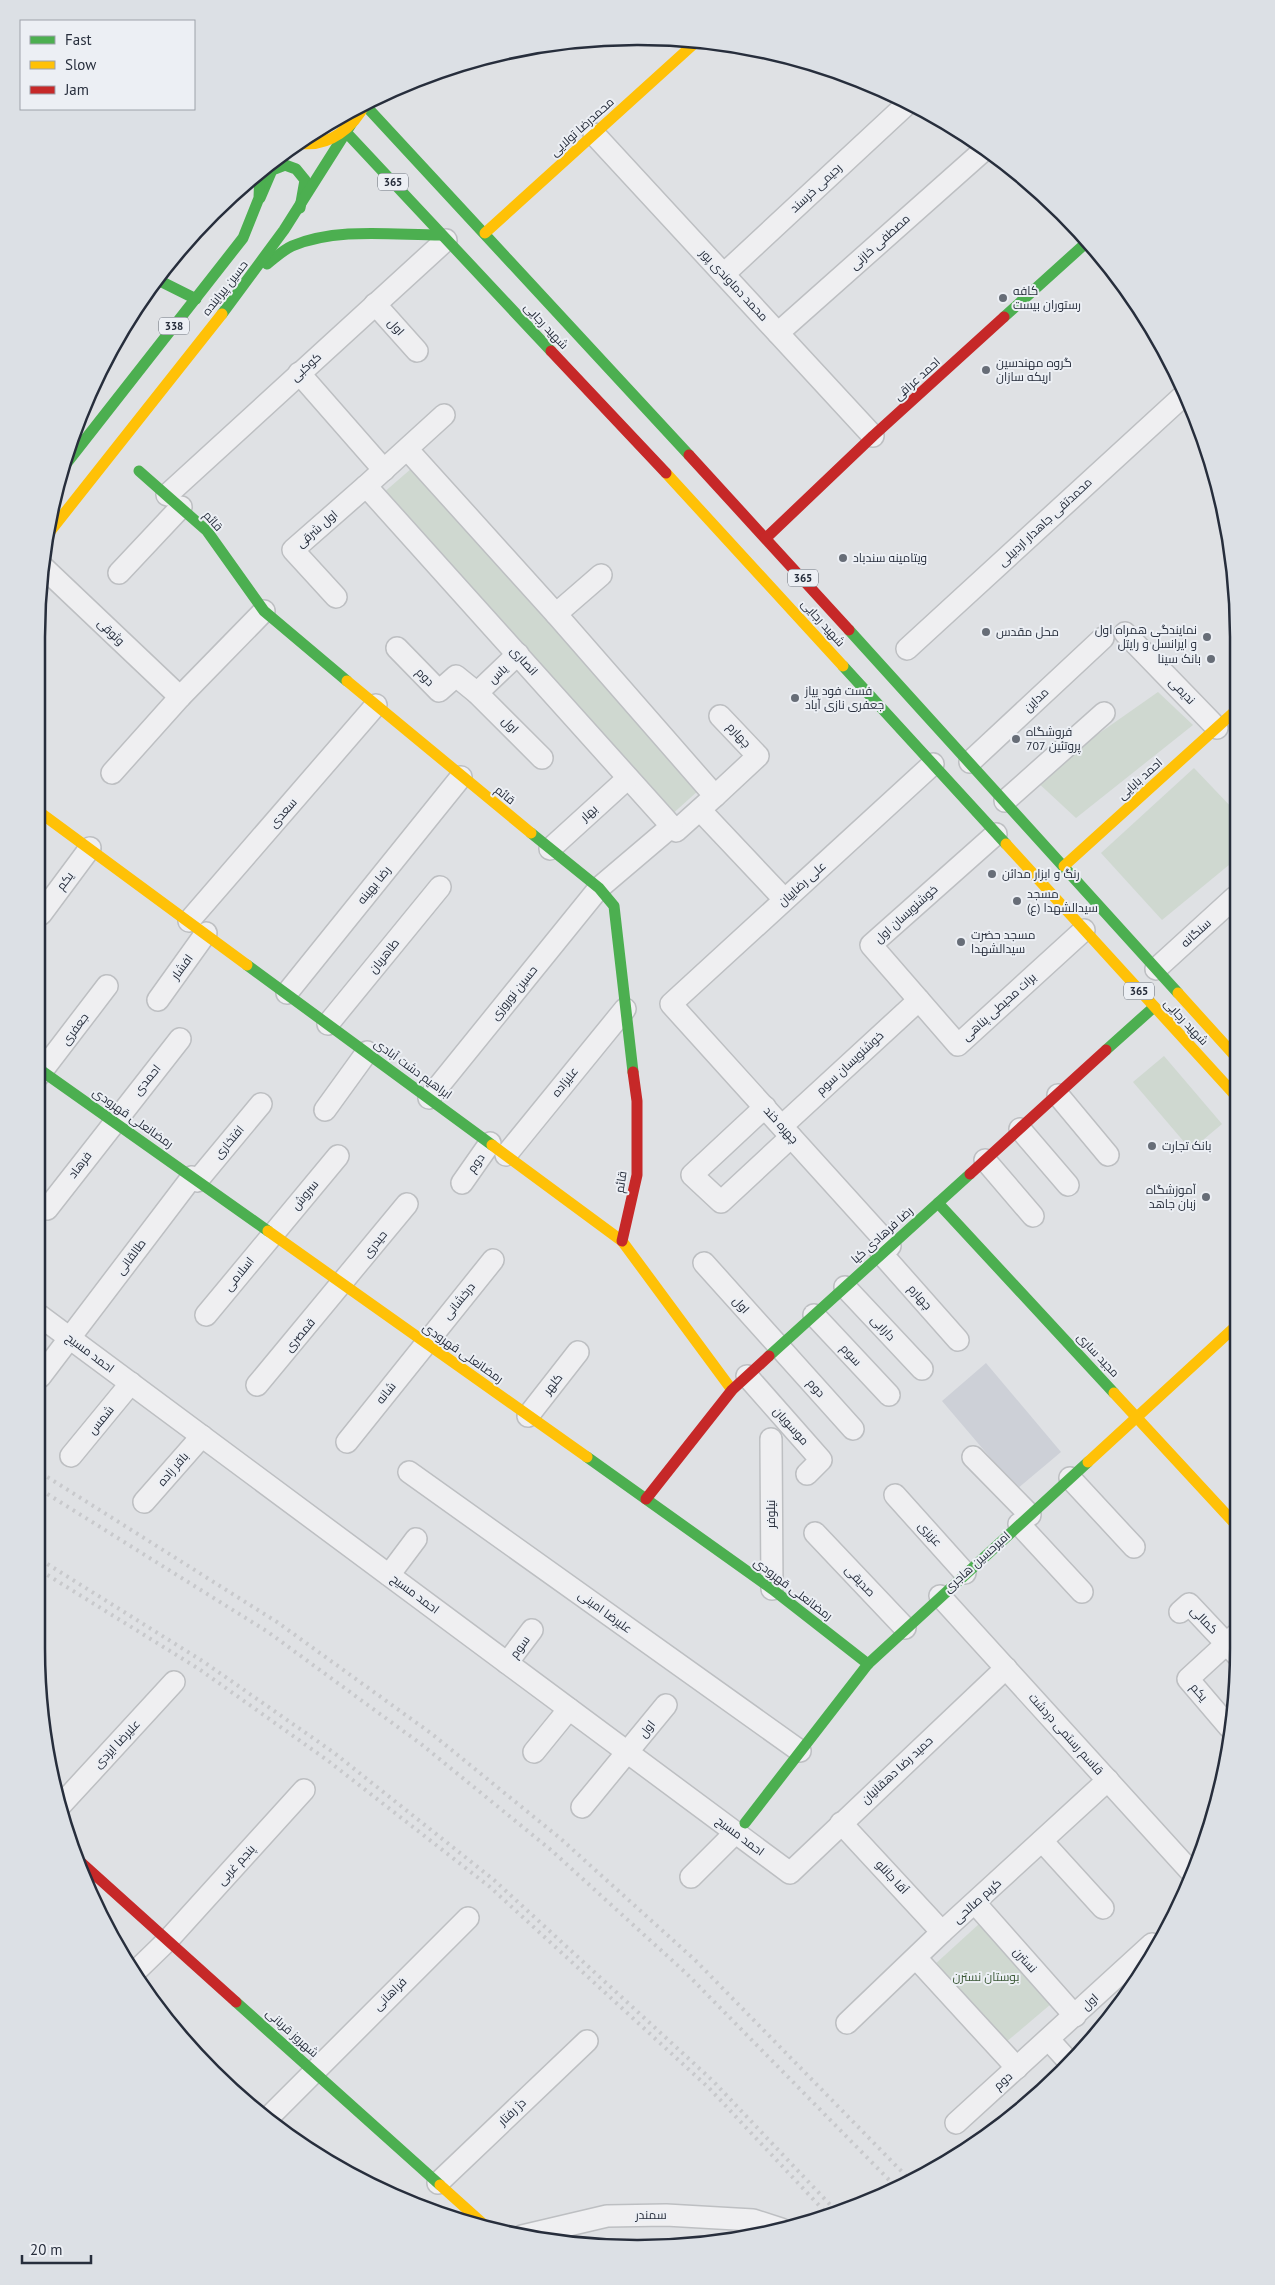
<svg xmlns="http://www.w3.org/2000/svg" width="1275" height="2285" font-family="'PT Sans',Cairo,sans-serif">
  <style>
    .built { fill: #cdd0d7 }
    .green { fill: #cfd8d0 }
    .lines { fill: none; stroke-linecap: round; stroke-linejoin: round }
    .street-casing { stroke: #bdbfc2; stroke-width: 24 }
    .street { stroke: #efeff1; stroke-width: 21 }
    .fast { stroke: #4caf50; stroke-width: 11 }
    .slow { stroke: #ffc107; stroke-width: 11 }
    .jam { stroke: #c62828; stroke-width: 11 }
    .rail { stroke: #c8c9cc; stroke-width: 4; stroke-dasharray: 2.5 5; stroke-linecap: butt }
    .poi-dot { fill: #676d77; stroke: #eceff4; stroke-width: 2 }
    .labels { text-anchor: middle; stroke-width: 4; stroke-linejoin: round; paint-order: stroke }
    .shield { fill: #eceff4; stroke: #626873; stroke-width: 1 }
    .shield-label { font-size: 11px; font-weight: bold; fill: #272e3c }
    .street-label { font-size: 12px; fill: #272e3c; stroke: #eceff4 }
    .poi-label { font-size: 12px; fill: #272e3c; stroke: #eceff4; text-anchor: start }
    .park-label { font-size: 12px; fill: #3a5835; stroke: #eceff4 }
    .rim { fill: none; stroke: #272e3c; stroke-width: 2.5 }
  </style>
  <rect width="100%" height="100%" fill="#dfe1e4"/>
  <polygon class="built" points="986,1363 1061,1452 1017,1489 942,1401"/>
  <g class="green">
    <polygon points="412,468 699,790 669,817 382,494"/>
    <polygon points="1158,692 1193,725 1076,818 1034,779"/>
    <polygon points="1194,768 1234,810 1235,860 1162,920 1101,853"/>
    <polygon points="1164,1056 1222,1124 1191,1150 1133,1082"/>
    <polygon points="979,1924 1051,2004 1005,2043 933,1966"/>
  </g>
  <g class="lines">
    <defs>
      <g id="street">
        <polyline points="594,134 873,436"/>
        <polyline points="724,274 908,103"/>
        <polyline points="375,304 417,351"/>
        <polyline points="778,333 983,151"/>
        <polyline points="299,373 384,470"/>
        <path d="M 407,449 L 556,614 L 715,796 L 676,831 L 366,486 C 392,462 418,439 444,415"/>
        <polyline points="167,495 446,240"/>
        <polyline points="43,567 180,697"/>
        <polyline points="119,573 181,507"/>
        <polyline points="336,597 293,550 366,486"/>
        <polyline points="556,614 601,575"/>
        <polyline points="1125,633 1217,728"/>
        <polyline points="397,648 439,691 456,676 477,693 542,758"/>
        <polyline points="907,649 1183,396"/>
        <polyline points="477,693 518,654"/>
        <polyline points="970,762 1103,638"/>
        <polyline points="112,773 180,697 264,611"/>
        <polyline points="715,796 758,756 720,716"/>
        <polyline points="1005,801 1104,713"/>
        <polyline points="700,810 784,899"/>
        <polyline points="996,834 871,945 958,1045 1084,930"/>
        <polyline points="550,849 628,778"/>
        <polyline points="41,914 90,848"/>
        <polyline points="189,921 376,705"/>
        <polyline points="1156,969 1235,897"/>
        <polyline points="287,993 461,777"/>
        <polyline points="158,1000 206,933"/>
        <polyline points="328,1024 440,887"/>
        <polyline points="39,1075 107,986"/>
        <polyline points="1058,1095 1108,1155"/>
        <polyline points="429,1098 599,888 672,826"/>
        <polyline points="765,1107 692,1175 721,1202 791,1137"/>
        <polyline points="325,1110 367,1052"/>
        <polyline points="782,1126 919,1000"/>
        <polyline points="1020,1129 1068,1185"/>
        <polyline points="506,1155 625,1009"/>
        <polyline points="985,1160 1033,1216"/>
        <polyline points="197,1181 261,1104"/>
        <polyline points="462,1183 490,1143"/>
        <polyline points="47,1209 180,1039"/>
        <polyline points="890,1246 671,1004 933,764"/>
        <polyline points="881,1253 958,1340"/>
        <polyline points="704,1263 853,1429"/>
        <polyline points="845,1287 922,1369"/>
        <polyline points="206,1315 338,1156"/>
        <polyline points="814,1315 889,1395"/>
        <polyline points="40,1316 790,1873 1006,1668"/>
        <polyline points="747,1376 821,1460 807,1474"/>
        <polyline points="40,1377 192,1177"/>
        <polyline points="257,1385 407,1204"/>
        <polyline points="528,1416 578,1352"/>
        <polyline points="771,1439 772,1589"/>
        <polyline points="347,1442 493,1260"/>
        <polyline points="71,1456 131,1383"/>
        <polyline points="973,1457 1030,1515"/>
        <polyline points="409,1472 800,1751"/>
        <polyline points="1070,1478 1134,1547"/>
        <polyline points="895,1495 965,1573"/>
        <polyline points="144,1502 202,1436"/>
        <polyline points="1019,1524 1082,1592"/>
        <polyline points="815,1533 905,1628"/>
        <polyline points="389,1575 416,1539"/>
        <polyline points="940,1596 1192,1873"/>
        <polyline points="1180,1612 1189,1604 1237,1655"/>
        <polyline points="507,1663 532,1630"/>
        <polyline points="1229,1727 1188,1679 1237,1634"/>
        <polyline points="534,1752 569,1709"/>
        <polyline points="60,1806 174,1682"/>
        <polyline points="582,1807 666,1705"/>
        <polyline points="841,1823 942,1932"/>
        <polyline points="1042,1841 1103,1908"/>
        <polyline points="691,1877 735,1833"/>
        <polyline points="975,1903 1075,2016"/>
        <polyline points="916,1958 1017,2068"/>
        <polyline points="135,1972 168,1940 304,1790"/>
        <polyline points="847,2023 942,1932 1108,1780"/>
        <polyline points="1049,2040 1070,2063"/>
        <polyline points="268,2118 468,1918"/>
        <polyline points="956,2123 1152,1944"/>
        <polyline points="438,2183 587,2041"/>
        <polyline points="522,2236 607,2216 666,2215 753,2220 781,2229"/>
      </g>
    </defs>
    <use href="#street" class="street-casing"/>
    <use href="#street" class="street"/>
    <g class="fast">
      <polyline points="365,105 689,455"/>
      <polyline points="344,130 551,351"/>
      <polyline points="260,198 272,170 285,165 296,169 305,180 300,208"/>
      <path d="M 267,264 C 275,258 283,250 292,246 C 337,227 393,235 441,235"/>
      <polyline points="158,280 196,299"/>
      <polyline points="222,314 284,230 353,121"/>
      <polyline points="1004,317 1087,242"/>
      <polyline points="62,469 243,238 259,198 260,171"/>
      <polyline points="139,471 207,531 264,611 347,681"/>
      <polyline points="849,630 1178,993"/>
      <polyline points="843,666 1006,844"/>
      <polyline points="531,833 599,888 614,906 633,1072"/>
      <polyline points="247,965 492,1145"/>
      <polyline points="1106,1050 1154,1007"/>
      <polyline points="39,1069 268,1231"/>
      <polyline points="938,1203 1114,1393"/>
      <polyline points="769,1356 970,1174"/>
      <polyline points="587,1457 772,1589 868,1664"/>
      <polyline points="745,1823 868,1664 1088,1462"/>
      <polyline points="236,2002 440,2185"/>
    </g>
    <g class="slow">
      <path d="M 300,143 C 329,148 354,127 366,102"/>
      <polyline points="485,233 697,41"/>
      <polyline points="666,473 843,666"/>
      <polyline points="48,534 222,314"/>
      <polyline points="347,681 531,833"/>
      <polyline points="38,811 247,965"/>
      <polyline points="1006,844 1235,1095"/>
      <polyline points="1064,866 1234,712"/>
      <polyline points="1178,993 1235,1056"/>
      <polyline points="492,1145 622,1241 732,1390"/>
      <polyline points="268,1231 587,1457"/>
      <polyline points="1114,1393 1237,1526"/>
      <polyline points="1088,1462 1236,1326"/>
      <polyline points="440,2185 490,2230"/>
    </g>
    <g class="jam">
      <polyline points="551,351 666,473"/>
      <polyline points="689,455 849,630"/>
      <polyline points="766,538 873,436 1004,317"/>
      <polyline points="970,1174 1106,1050"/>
      <polyline points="622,1241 637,1175 637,1101 633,1072"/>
      <polyline points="646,1499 732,1390 769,1356"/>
      <polyline points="75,1857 236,2002"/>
    </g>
    <g class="rail">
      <polyline points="41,1473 277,1622 432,1734 561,1839 695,1960 911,2181"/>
      <polyline points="41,1490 268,1632 421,1744 551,1850 686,1973 897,2188"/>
      <polyline points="41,1560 204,1662 333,1752 494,1880 713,2081 837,2212"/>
      <polyline points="41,1571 199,1669 327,1760 490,1887 709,2088 828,2215"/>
    </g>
  </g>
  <g class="poi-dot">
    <circle cx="1003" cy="298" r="5"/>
    <circle cx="986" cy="370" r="5"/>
    <circle cx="843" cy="558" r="5"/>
    <circle cx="986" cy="632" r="5"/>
    <circle cx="1207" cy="637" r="5"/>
    <circle cx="1211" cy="659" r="5"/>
    <circle cx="795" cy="698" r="5"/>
    <circle cx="1016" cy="739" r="5"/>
    <circle cx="992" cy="874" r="5"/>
    <circle cx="1017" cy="901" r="5"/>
    <circle cx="961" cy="942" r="5"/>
    <circle cx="1152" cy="1146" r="5"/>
    <circle cx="1206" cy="1197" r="5"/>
  </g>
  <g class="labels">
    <g class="shield">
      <rect x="378" y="173.5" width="30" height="17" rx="4"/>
      <rect x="159" y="317.5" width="30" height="17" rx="4"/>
      <rect x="788" y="569.5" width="30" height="17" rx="4"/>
      <rect x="1124" y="982.5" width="30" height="17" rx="4"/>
    </g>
    <g class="shield-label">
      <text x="393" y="186">365</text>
      <text x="174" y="330">338</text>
      <text x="803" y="582">365</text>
      <text x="1139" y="995">365</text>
    </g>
    <g class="street-label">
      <text transform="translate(582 127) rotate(-42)" y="4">محمدرضا تولایی</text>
      <text transform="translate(816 188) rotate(-43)" y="4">رحیمی خرسند</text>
      <text transform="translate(880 242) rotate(-42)" y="4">مصطفی خازنی</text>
      <text transform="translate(734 285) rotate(47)" y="4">محمد دماوندی پور</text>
      <text transform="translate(225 288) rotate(-52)" y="4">حسین پیراینده</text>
      <text transform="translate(546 326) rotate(47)" y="4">شهید رجایی</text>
      <text transform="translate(396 327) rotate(48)" y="4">اول</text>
      <text transform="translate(306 367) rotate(-42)" y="4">کوکبی</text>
      <text transform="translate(917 379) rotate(-42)" y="4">احمد عراقی</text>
      <text transform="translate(213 521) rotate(48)" y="4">قائم</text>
      <text transform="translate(1045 522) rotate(-43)" y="4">محمدتقی جاهدار اردبیلی</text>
      <text transform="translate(317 529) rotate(-41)" y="4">اول شرقی</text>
      <text transform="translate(823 623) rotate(48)" y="4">شهید رجایی</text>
      <text transform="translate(111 632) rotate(44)" y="4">وثوقی</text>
      <text transform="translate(524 661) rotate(48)" y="4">انصاری</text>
      <text transform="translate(498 674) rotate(-44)" y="4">یاس</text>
      <text transform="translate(425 677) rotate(46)" y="4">دوم</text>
      <text transform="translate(1182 691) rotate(46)" y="4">ندیمی</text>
      <text transform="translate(1036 700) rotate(-43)" y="4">مداین</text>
      <text transform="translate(510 725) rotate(45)" y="4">اول</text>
      <text transform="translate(739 735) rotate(47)" y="4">چهارم</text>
      <text transform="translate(1140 779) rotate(-42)" y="4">احمد بابایی</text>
      <text transform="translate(505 795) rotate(39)" y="4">قائم</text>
      <text transform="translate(283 813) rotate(-49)" y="4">سعدی</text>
      <text transform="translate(589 813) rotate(-42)" y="4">بهار</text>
      <text transform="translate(65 881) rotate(-53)" y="4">یکم</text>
      <text transform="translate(802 884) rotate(-42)" y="4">علی رضاییان</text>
      <text transform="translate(374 885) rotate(-51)" y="4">رضا بهینه</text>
      <text transform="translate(906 914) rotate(-42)" y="4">خوشنویسان اول</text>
      <text transform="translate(1196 933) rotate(-42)" y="4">سنگانه</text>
      <text transform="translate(384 956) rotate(-51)" y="4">طاهریان</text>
      <text transform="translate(182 967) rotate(-54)" y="4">افشار</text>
      <text transform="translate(514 993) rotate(-51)" y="4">حسین نوروزی</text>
      <text transform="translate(999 1007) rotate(-42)" y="4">برات محیطی پناهی</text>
      <text transform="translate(1186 1022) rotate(47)" y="4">شهید رجایی</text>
      <text transform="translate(75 1029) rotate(-53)" y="4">جعفری</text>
      <text transform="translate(850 1063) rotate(-43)" y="4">خوشنویسان سوم</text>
      <text transform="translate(413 1069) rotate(36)" y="4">ابراهیم دشت آبادی</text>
      <text transform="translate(147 1080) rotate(-51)" y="4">احمدی</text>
      <text transform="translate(565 1082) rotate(-51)" y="4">علیزاده</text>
      <text transform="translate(133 1118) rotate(35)" y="4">رمضانعلی قهرودی</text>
      <text transform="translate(781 1125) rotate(48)" y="4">چهره خند</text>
      <text transform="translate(229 1142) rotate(-50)" y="4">افتخاری</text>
      <text transform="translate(476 1163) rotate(-54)" y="4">دوم</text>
      <text transform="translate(80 1165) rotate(-53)" y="4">فرهاد</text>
      <text transform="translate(621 1182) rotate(-81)" y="4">قائم</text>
      <text transform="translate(305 1195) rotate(-50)" y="4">سروش</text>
      <text transform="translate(882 1235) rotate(-42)" y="4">رضا فرهادی کیا</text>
      <text transform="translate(375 1244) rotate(-51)" y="4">حیدری</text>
      <text transform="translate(131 1257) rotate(-53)" y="4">طالقانی</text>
      <text transform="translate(239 1274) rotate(-51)" y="4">اسلامی</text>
      <text transform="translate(920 1297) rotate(48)" y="4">چهارم</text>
      <text transform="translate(459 1301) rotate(-51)" y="4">درخشانی</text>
      <text transform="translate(741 1305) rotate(48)" y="4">اول</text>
      <text transform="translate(883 1328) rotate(47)" y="4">دارابی</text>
      <text transform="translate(300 1335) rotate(-50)" y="4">قمصری</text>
      <text transform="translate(90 1353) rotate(37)" y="4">احمد مسیح</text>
      <text transform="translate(463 1353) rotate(35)" y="4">رمضانعلی قهرودی</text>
      <text transform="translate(851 1355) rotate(47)" y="4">سوم</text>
      <text transform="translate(1098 1355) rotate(47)" y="4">مجید ساری</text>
      <text transform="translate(553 1384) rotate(-52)" y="4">کلهر</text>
      <text transform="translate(816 1388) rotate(48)" y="4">دوم</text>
      <text transform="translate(386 1393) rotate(-51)" y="4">شانه</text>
      <text transform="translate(101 1420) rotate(-51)" y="4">شمس</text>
      <text transform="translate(791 1426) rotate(48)" y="4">موسویان</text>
      <text transform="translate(173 1469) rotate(-49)" y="4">باقر زاده</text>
      <text transform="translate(771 1514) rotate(-90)" y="4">نیلوفر</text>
      <text transform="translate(930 1534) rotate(48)" y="4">عزیزی</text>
      <text transform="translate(977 1562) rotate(-42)" y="4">امیرحسین هاجری</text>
      <text transform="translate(860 1581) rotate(47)" y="4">صدیقی</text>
      <text transform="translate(793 1589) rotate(37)" y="4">رمضانعلی قهرودی</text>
      <text transform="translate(415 1594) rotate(37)" y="4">احمد مسیح</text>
      <text transform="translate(605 1612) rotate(36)" y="4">علیرضا امینی</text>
      <text transform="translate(1204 1620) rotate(46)" y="4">کمالی</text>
      <text transform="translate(520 1647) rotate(-54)" y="4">سوم</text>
      <text transform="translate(1199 1692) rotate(49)" y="4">یکم</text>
      <text transform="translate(647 1729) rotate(-52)" y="4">اول</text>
      <text transform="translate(1066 1734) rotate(48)" y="4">قاسم رستمی دردشت</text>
      <text transform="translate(117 1744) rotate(-47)" y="4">علیرضا ایزدی</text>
      <text transform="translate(897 1770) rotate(-43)" y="4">حمید رضا دهقانیان</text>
      <text transform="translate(740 1836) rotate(37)" y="4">احمد مسیح</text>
      <text transform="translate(236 1865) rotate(-48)" y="4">پنجم غربی</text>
      <text transform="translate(892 1877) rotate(47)" y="4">آقا جانلو</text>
      <text transform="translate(977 1901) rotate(-42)" y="4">کریم صالحی</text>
      <text transform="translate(1025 1960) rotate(48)" y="4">نسترن</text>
      <text transform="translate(390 1994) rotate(-45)" y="4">فراهانی</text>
      <text transform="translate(1090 2002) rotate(-43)" y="4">اول</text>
      <text transform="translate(292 2033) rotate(42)" y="4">شهروز قربانی</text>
      <text transform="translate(1003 2081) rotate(-41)" y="4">دوم</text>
      <text transform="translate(512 2112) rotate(-44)" y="4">دژ رفتار</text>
      <text x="651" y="2219">سمندر</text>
    </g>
    <g class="poi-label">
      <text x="1013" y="295">کافه<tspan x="1013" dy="14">رستوران بیست</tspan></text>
      <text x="996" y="367">گروه مهندسین<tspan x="996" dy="14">اریکه سازان</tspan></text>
      <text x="853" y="562">ویتامینه سندباد</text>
      <text x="1197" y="634" text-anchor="end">نمایندگی همراه اول<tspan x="1197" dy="14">و ایرانسل و رایتل</tspan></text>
      <text x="996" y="636">محل مقدس</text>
      <text x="1201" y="663" text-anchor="end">بانک سینا</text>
      <text x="805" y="695">فست فود پیاز<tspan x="805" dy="14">جعفری نازی آباد</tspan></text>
      <text x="1026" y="736">فروشگاه<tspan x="1026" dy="14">پروتئین 707</tspan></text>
      <text x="1002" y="878">رنگ و ابزار مدائن</text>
      <text x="1027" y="898">مسجد<tspan x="1027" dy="14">سیدالشهدا (ع)</tspan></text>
      <text x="971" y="939">مسجد حضرت<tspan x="971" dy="14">سیدالشهدا</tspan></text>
      <text x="1162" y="1150">بانک تجارت</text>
      <text x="1196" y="1194" text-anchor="end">آموزشگاه<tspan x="1196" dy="14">زبان جاهد</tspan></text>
    </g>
    <g class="park-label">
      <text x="986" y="1981">بوستان نسترن</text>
    </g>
  </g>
  <path d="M0 0H1275V2285H0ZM637 45H638A592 592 0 0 1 1230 637V1648A592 592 0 0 1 638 2240H637A592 592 0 0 1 45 1648V637A592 592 0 0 1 637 45Z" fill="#dce0e5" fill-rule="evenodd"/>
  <path class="rim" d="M637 45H638A592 592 0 0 1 1230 637V1648A592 592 0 0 1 638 2240H637A592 592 0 0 1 45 1648V637A592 592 0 0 1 637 45Z"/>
  <rect x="20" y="20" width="175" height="90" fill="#eceff4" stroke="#9da2aa"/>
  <rect x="30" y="36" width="25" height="8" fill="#4caf50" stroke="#9da2aa"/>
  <text x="65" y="45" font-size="15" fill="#272e3c">Fast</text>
  <rect x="30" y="61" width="25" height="8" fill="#ffc107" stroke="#9da2aa"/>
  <text x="65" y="70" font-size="15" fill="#272e3c">Slow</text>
  <rect x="30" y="86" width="25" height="8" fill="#c62828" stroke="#9da2aa"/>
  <text x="65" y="95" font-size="15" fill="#272e3c">Jam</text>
  <path d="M22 2255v8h69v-8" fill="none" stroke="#272e3c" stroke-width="2.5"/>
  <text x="30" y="2255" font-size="15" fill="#272e3c" stroke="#eceff4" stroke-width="4" paint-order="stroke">20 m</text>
</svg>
